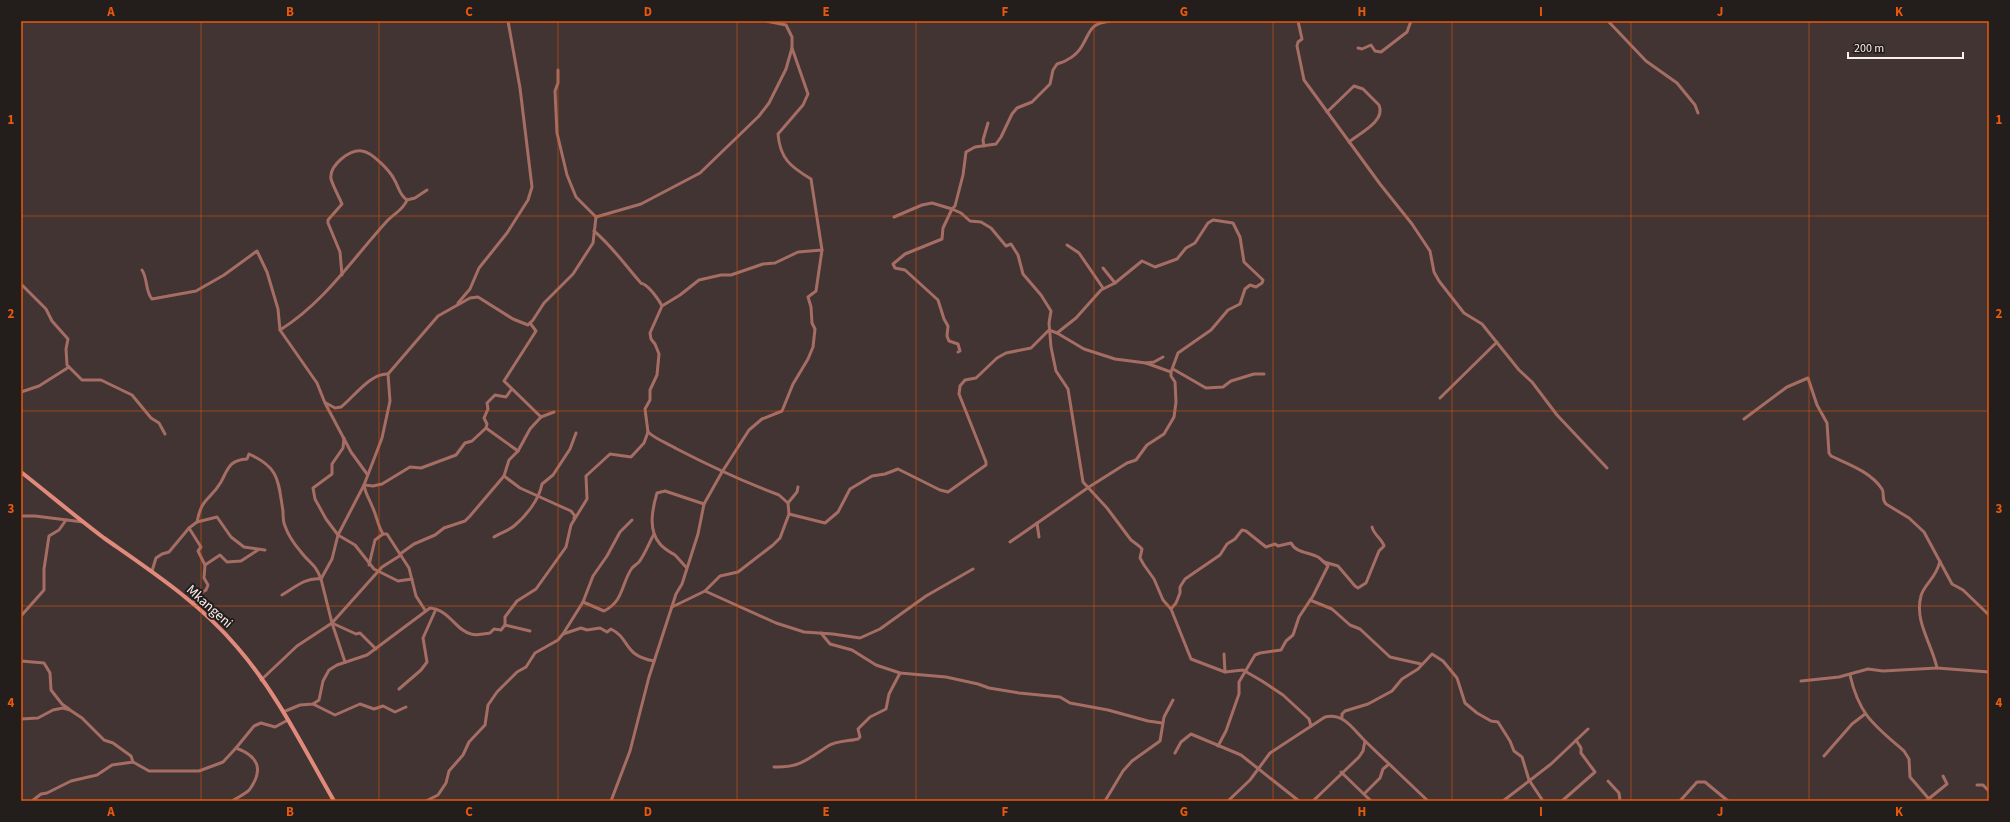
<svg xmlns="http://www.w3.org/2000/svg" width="2010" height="822" font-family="'Source Sans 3',sans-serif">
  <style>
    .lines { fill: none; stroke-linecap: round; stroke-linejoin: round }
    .street { stroke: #a56d63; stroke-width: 3 }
    .secondary { stroke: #e18a7b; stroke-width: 4 }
    .grid { fill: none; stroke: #e8590c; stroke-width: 1; stroke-opacity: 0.55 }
    .labels { text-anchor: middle; stroke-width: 4; stroke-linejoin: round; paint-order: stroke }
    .street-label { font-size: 14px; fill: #f7eeed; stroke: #231d1c }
    .neatline { fill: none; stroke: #e8590c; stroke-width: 1.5 }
    .grid-label { font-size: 13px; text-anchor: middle; font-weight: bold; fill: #e8590c }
  </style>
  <rect width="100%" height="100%" fill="#413432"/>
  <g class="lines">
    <g class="street">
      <polyline points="1298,21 1302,39 1298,42 1297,46 1304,80 1380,184 1412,224 1430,251 1434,272 1439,281 1464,313 1482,324 1519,370 1532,382 1557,415 1607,468"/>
      <polyline points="1608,21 1646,61 1677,83 1695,105 1698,113"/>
      <polyline points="21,24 21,25"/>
      <polyline points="1358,48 1362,49 1371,45 1375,51 1381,52 1407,32 1411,21"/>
      <path d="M 1327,112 L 1354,86 L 1363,89 L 1379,105 C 1386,121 1360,133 1349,142"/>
      <polyline points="984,146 983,140 988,123"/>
      <polyline points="596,217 641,204 700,173 759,116 769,103 786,69 792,48 792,37 786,25 766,21"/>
      <path d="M 894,217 L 922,205 L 932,203 L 952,209 L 955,206 L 963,175 L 966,152 L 975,147 L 996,144 L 1001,137 L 1012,114 L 1017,108 L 1032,102 L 1050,84 L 1053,70 L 1057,64 C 1066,62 1077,55 1082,46 C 1091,31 1089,24 1110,21"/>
      <polyline points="1067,245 1079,253 1103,288"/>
      <polyline points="1103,268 1115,283"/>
      <path d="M 142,270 C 148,279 145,291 152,299 L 196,291 L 224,275 L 257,251 L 267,272 L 278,309 L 280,330 L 317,383 L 325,403 L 351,452 L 367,474"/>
      <path d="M 342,275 L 340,252 L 328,223 L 328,220 L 342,204 C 339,197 333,186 331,179 C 329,165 350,149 362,151 C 372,152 390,171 394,179 C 399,187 399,195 407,200 L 415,198 L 427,190"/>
      <polyline points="21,284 46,309 52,321 68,339 66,349 67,365 82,380 101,380 132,395 151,418 159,423 165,434"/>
      <polyline points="458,303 470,289 479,268 507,233 528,200 532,187 520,88 508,21"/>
      <polyline points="662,306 680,295 699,280 721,275 731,275 763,264 775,263 798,252 822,250"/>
      <polyline points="530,323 536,331 504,381 541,417"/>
      <path d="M 280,330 C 325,302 353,258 388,220 C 395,213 403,210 407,200"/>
      <polyline points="1057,333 1084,349 1115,359 1146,363 1154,362 1163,357"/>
      <polyline points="958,352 960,351 958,344 949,341 947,336 948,326 944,319 938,300 905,270 895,268 893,264 905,254 942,239 943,228 952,209 961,213 970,221 981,222 991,228 1006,246 1011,244 1018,255 1023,274 1041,295 1051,311 1049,323 1051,347 1056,371 1068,389 1083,482 1107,508 1131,540 1139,546 1142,549 1140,558 1144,565 1154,579 1163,600 1171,609 1191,659 1225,672"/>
      <polyline points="1173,369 1206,388 1223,387 1231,381 1254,374 1264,374"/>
      <polyline points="511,390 506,397 495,395 487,403 488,409 484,418 487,424 486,428 518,451"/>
      <polyline points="21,392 39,386 69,367"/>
      <polyline points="1440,398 1497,342"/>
      <path d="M 326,403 L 335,408 L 341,407 C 354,397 370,373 388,374"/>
      <path d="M 1744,419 L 1787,387 L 1808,378 L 1817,405 L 1827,423 L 1829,453 L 1831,456 C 1848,464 1871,472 1882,489 C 1885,494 1881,499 1886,504 L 1909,518 L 1924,532 L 1952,584 L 1963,590 L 1989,615"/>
      <path d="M 648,432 C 657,440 667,443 677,449 C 710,466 744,482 779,495 L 788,503 L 789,514"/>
      <polyline points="344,438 343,448 332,464 332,474 313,488 315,499 326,519 338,535 355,545 374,569 398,581 412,579"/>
      <polyline points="504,476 520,488 571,511 575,516 574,518"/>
      <polyline points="788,503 797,492 798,487"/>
      <polyline points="21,516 35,516 83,522"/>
      <polyline points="197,522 217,517 231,537 244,547 265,550"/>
      <polyline points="1037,523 1039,537"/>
      <polyline points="189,528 201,547 198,551 205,565 204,578 208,585 206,590 196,596 193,603"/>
      <polyline points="383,534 387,534 409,568 416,596 425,610"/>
      <path d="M 494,537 C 500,533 508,531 514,526 C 526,516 539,500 542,484 L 553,475 L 570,449 L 576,433"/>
      <polyline points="1010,542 1089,487 1127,463 1136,460 1147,445 1164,434 1174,417 1176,402 1175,382 1171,376 1171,372"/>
      <polyline points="400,554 414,544 435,535 444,528 465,521 470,516 504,476 509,460 518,451 530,429 541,417 554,412"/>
      <path d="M 1324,562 L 1338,566 L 1355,586 L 1358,588 L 1366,583 L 1379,551 L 1384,546 C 1382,539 1374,535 1372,527"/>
      <polyline points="205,565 220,555 227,562 241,561 258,550"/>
      <path d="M 369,565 L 375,540 L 383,534 C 377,524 377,516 372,506 C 369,498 365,493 364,485 L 373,486 L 382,484 L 410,467 L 421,468 L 456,455 L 465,443 L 472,441 L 486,428"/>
      <path d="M 686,567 C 682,563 679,559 675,555 C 670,552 664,549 660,544 C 648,530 652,510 657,493 L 665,491 L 704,504"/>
      <path d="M 152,571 L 156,558 L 162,554 L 169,552 L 189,528 L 197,522 C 202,496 210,501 221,482 C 228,469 229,460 247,459 L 249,454 C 280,468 278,481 283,511 C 283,516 283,522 285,526 C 288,535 295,545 301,552 C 310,564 315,563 321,579 C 306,577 295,587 282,595"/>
      <polyline points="705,591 776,623 804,632 833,634 860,638 880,629 926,596 973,569"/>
      <polyline points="1310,600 1332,609 1350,625 1360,629 1390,657 1421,664"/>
      <path d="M 583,602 L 604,611 C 624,601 621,584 632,568 C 634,566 637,564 639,562 C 645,554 649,543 654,534"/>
      <polyline points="672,607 705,591 720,576 738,572 773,545 780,538 789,514 825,523 838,512 850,489 872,476 885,474 898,469 940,490 948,492 986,465 986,462 959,394 960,386 965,380 976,378 997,358 1006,353 1031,348 1049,330 1057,333 1076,318 1101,290 1115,283 1142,261 1155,267 1177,259 1186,248 1195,243 1208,223 1213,220 1233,223 1240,237 1244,262 1263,280 1262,283 1256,287 1250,285 1245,289 1240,304 1228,310 1211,330 1178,353 1171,372 1146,363"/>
      <path d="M 1171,609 L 1176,603 L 1180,593 L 1180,587 L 1185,579 L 1220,555 L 1227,544 L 1235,539 L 1242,530 L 1246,531 L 1266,547 L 1275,544 L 1278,546 L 1291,543 C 1296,553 1309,552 1318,557 C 1321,559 1325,563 1328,566 L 1313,596 L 1299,617 L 1293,635 L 1286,641 L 1281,650 L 1260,653 L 1255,655 L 1239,682 L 1239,694 L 1226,731 L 1218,746"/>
      <polyline points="21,616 44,590 44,569 49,536 59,530 66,520"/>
      <polyline points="332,623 356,634 360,633 376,649"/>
      <path d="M 505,625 L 505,617 L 517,601 L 536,589 L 566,547 L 571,525 L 587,499 L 586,476 L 610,454 L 631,457 L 644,443 L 648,432 L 645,409 L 650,400 L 650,390 L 657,375 L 659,354 L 655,344 L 651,339 L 650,333 L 662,306 C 659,300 651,289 645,285 C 641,282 642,285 640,282 C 625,265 612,246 594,231"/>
      <polyline points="821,633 830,644 852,650 876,665 900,673 946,677 978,684 989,688 1019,693 1060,697 1070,703 1108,710 1148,721 1162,723"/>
      <polyline points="563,634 583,602 593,576 607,556 620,532 632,520"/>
      <polyline points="1224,654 1225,672 1243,670 1262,681 1283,695 1309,719 1311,726"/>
      <polyline points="21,661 44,663 50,673 51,690 62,704 69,709"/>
      <polyline points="345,662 332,623 321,579 332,559 338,535 364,485 382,438 390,401 388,374 438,316 470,298 478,297 513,319 528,325 533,320 544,303 573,274 593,243 596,217 576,197 567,175 557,133 555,91 558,83 558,70"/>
      <polyline points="1937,668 1989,672"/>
      <path d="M 1850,675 C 1859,715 1874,725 1904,751 L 1909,759 L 1910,777 L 1929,799"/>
      <polyline points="261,680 297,646 332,623 382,567 401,555"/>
      <path d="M 1801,681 L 1839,677 L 1868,669 L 1883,671 L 1937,668 C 1932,644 1914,621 1921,596 C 1924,584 1936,579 1940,561"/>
      <polyline points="399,689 421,670 427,662 423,638 436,609"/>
      <polyline points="313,704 335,715 360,704 374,709 383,706 395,712 406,707"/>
      <path d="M 283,712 L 300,705 L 313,704 L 319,700 L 323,681 L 329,670 L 337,665 L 367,655 L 430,608 C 450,610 456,631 471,634 C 477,636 484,634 490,633 L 494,629 L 501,630 L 505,625 L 530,631"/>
      <polyline points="1342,717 1342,714 1345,711 1368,704 1392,691 1402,679 1418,669 1432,654 1443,661 1457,678 1465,703 1477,713 1491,721 1498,722 1510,741 1514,751 1522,757 1529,780 1543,801"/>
      <polyline points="21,719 38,718 53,710 63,708 70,710 82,718 104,740 113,743 131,756 133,762"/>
      <polyline points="1365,741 1428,801"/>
      <polyline points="1175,753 1181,742 1191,734 1241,755 1299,801"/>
      <polyline points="1824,756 1852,724 1865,714"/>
      <path d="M 774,767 C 800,768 808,759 828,746 C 835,741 850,741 858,739 L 860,737 L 858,729 L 870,717 L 886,709 L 889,694 L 900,673"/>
      <polyline points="1341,772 1371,801"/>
      <polyline points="1608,781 1619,793 1620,801"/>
      <polyline points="1977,785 1983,785 1989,791"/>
      <polyline points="1364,794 1380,778 1383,769 1389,764"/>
      <polyline points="32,801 41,794 47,793 71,781 97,775 112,765 133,762 149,771 199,771 223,762 236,748 254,726 261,723 275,727 288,720"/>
      <path d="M 232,801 C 238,797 246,794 250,789 C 264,769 258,756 236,748"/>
      <path d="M 426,801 L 438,795 L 446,783 L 449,771 L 463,755 L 469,742 L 485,725 L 488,705 L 497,692 L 517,672 L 526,667 L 535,653 L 558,640 L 563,634 L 581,628 L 587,630 L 600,628 L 607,632 L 611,629 C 631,639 622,655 654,661"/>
      <path d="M 611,801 L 630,751 L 649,677 L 676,594 L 682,584 L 698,534 L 704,504 L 722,472 L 749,430 L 762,419 L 782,411 L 793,384 L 808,359 L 813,347 L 815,329 L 812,323 L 811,307 L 808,297 L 816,291 L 822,250 L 811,179 C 791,167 780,159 778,134 L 803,105 L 808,94 L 792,48"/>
      <polyline points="1105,801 1123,771 1132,761 1160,741 1164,717 1173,700"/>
      <path d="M 1228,801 L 1250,780 L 1270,753 L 1325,717 C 1344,713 1352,728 1365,741 L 1363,751 L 1359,757 L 1313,801"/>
      <polyline points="1503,801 1551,764 1588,729"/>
      <polyline points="1562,801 1595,772 1581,753 1581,748 1576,740"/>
      <polyline points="1680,801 1697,782 1705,782 1728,801"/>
      <polyline points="1926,801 1947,784 1943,776"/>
    </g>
    <path class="secondary" d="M 21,472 C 49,494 76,517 104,538 C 151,571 200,603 237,647 C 277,693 304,749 334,801"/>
  </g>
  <path class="grid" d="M 201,21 L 201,801M 379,21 L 379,801M 558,21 L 558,801M 737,21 L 737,801M 916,21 L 916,801M 1094,21 L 1094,801M 1273,21 L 1273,801M 1452,21 L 1452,801M 1631,21 L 1631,801M 1809,21 L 1809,801M 21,216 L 1989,216M 21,411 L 1989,411M 21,606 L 1989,606"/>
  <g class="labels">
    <g class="street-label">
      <text transform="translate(210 606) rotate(42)" y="5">Mkangeni</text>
    </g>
  </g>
  <rect width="2010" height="822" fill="none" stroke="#231d1c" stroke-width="44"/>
  <path d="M1848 52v6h115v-6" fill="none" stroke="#f7eeed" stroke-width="2"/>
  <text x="1854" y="52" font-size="12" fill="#f7eeed" stroke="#231d1c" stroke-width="3" paint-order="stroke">200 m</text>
  <rect x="22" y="22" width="1966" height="778" class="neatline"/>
  <g class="grid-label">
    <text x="111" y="16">A</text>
    <text x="290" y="16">B</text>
    <text x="469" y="16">C</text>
    <text x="648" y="16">D</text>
    <text x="826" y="16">E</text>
    <text x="1005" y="16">F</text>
    <text x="1184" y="16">G</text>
    <text x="1362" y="16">H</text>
    <text x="1541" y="16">I</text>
    <text x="1720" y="16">J</text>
    <text x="1899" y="16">K</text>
    <text x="11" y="124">1</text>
    <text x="1999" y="124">1</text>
    <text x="11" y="318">2</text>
    <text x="1999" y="318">2</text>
    <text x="11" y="513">3</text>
    <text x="1999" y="513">3</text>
    <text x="11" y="707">4</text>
    <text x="1999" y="707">4</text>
    <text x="111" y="816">A</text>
    <text x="290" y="816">B</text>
    <text x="469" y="816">C</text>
    <text x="648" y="816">D</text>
    <text x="826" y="816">E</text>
    <text x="1005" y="816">F</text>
    <text x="1184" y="816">G</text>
    <text x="1362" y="816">H</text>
    <text x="1541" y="816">I</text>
    <text x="1720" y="816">J</text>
    <text x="1899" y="816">K</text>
  </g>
</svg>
